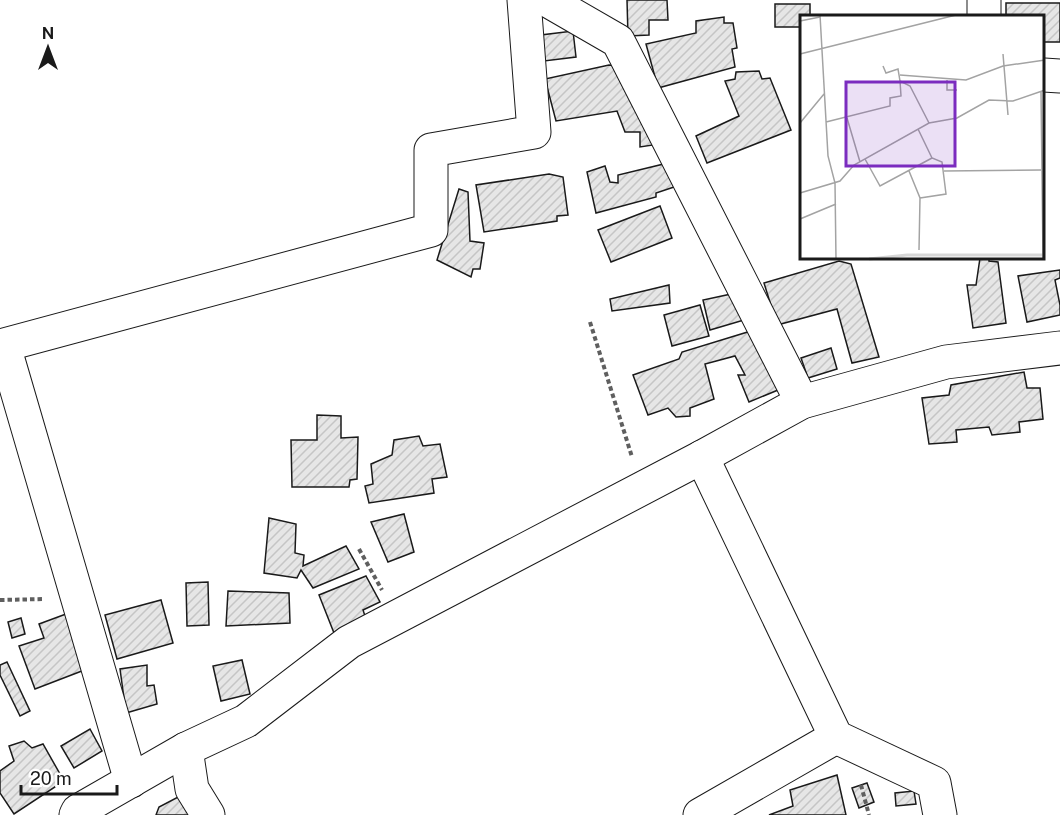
<svg xmlns="http://www.w3.org/2000/svg" width="1060" height="815" font-family="'Public Sans',sans-serif">
  <style>
    .building { fill: url(#building-hatch); stroke: #1a1a1a; stroke-width: 1.5 }
    .lines { fill: none; stroke-linecap: round; stroke-linejoin: round }
    .minor-casing { stroke: #1a1a1a; stroke-width: 35 }
    .path { stroke: #5f5f5f; stroke-width: 4; stroke-dasharray: 4.5 3; stroke-linecap: butt }
    .minor { stroke: #fff; stroke-width: 33 }
    .inset-river { fill: none; stroke: #d7d7d7; stroke-width: 3 }
    .inset-road { fill: none; stroke: #a3a3a3; stroke-width: 1.5 }
    .view { fill: #7b2cbf; fill-opacity: 0.15; stroke: #7b2cbf; stroke-width: 3 }
    .inset-edge { fill: none; stroke: #1a1a1a; stroke-width: 3 }
  </style>
  <defs>
    <pattern id="building-hatch" width="6" height="6" patternUnits="userSpaceOnUse" patternTransform="scale(1.5)"><rect width="6" height="6" fill="#e6e6e6"/><path d="M-1 1l2-2M0 6l6-6M5 7l2-2" fill="none" stroke="#c5c5c5"/></pattern>
  </defs>
  <rect width="100%" height="100%" fill="#fff"/>
  <g class="building">
    <polygon points="627,0 667,0 668,20 649,20 649,35 628,36"/>
    <polygon points="1006,3 1060,3 1060,42 1044,42 1044,16 1006,16"/>
    <polygon points="775,4 810,4 810,16 802,16 802,27 775,27"/>
    <polygon points="724,17 724,23 733,23 737,48 732,49 735,67 658,88 646,44 696,33 696,21"/>
    <polygon points="573,31 576,57 544,61 541,35"/>
    <polygon points="609,65 622,67 653,145 640,147 640,132 625,132 617,111 556,121 545,79"/>
    <polygon points="759,71 762,79 770,78 791,130 707,163 696,136 739,116 725,81 735,79 736,72"/>
    <polygon points="668,163 677,186 656,193 656,197 596,213 587,172 605,166 610,182 618,183 618,175"/>
    <polygon points="549,174 563,177 568,215 557,216 557,221 484,232 476,185"/>
    <polygon points="459,189 468,192 470,241 484,243 480,269 473,269 471,277 437,260"/>
    <polygon points="660,206 672,238 611,262 598,230"/>
    <polygon points="980,258 989,258 989,261 998,262 1006,323 973,328 967,285 976,285"/>
    <polygon points="839,261 851,264 879,357 852,363 837,309 777,325 764,283"/>
    <polygon points="1060,270 1060,278 1055,280 1060,305 1060,315 1027,322 1018,276"/>
    <polygon points="669,285 670,303 612,311 610,299"/>
    <polygon points="736,293 744,320 710,330 703,300"/>
    <polygon points="700,305 709,336 672,346 664,315"/>
    <polygon points="751,331 778,390 749,402 738,375 745,375 735,356 705,364 714,399 690,408 690,416 676,417 668,408 648,415 633,375 679,359 682,352"/>
    <polygon points="831,348 837,369 808,378 801,358"/>
    <polygon points="1024,372 1027,388 1040,388 1043,419 1019,422 1020,432 992,435 989,427 956,430 957,442 929,444 922,398 949,395 951,385"/>
    <polygon points="317,415 341,416 341,438 358,437 357,479 350,480 349,487 292,487 291,440 317,440"/>
    <polygon points="419,436 423,446 440,444 447,477 432,479 434,493 369,503 365,486 373,484 371,464 392,455 394,440"/>
    <polygon points="404,514 414,552 388,562 371,522"/>
    <polygon points="269,518 296,524 295,553 304,555 303,566 346,546 359,569 313,588 301,570 297,578 264,573"/>
    <polygon points="366,576 380,602 363,610 366,619 334,633 319,595"/>
    <polygon points="208,582 209,625 187,626 186,583"/>
    <polygon points="228,591 289,593 290,623 226,626"/>
    <polygon points="161,600 173,643 117,659 105,615"/>
    <polygon points="66,614 87,669 35,689 19,646 44,638 39,624"/>
    <polygon points="21,618 25,634 12,638 8,622"/>
    <polygon points="242,660 250,694 221,701 213,666"/>
    <polygon points="7,662 30,711 20,716 0,675 0,665"/>
    <polygon points="147,665 147,686 154,685 157,704 126,713 120,669"/>
    <polygon points="90,729 102,751 74,768 61,746"/>
    <polygon points="24,741 32,748 43,744 64,781 14,814 0,793 0,771 14,761 9,746"/>
    <polygon points="837,775 846,815 769,815 793,806 790,790"/>
    <polygon points="867,783 874,802 859,808 852,788"/>
    <polygon points="914,791 916,804 896,806 895,793"/>
    <polygon points="180,796 189,815 156,815 159,807"/>
  </g>
  <g class="lines">
    <defs>
      <g id="minor">
        <polyline points="547,0 618,41 802,402"/>
        <polyline points="984,0 984,16"/>
        <polyline points="1044,75 1060,76"/>
        <polyline points="0,346 431,230 431,150 534,132 524,0"/>
        <polyline points="4,346 131,781"/>
        <polyline points="702,457 836,737 934,783 940,815"/>
        <polyline points="186,749 192,789 208,815"/>
        <polyline points="76,815 78,811 186,749 246,721 349,642 702,457 802,402 946,362 1060,348"/>
        <polyline points="700,815 836,737"/>
      </g>
    </defs>
    <use href="#minor" class="minor-casing"/>
    <g class="path">
      <polyline points="590,322 632,457"/>
      <polyline points="359,549 382,590"/>
      <polyline points="0,600 44,599"/>
      <polyline points="861,785 869,815"/>
    </g>
    <use href="#minor" class="minor"/>
  </g>
  <g transform="translate(800 15)">
    <rect width="244" height="244" fill="#fff"/>
    <path class="inset-river" d="M 69,244 L 107,240 L 245,240"/>
    <path class="inset-road" d="M 20,0 L 28,141 L 35,168 L 36,244M 0,6 L 20,2M 0,39 L 156,0M 203,39 L 208,100M 83,51 L 86,58 L 98,54 L 100,66 L 110,71 L 129,108M 100,60 L 166,65 L 203,51 L 245,45M 147,65 L 147,75 L 157,75M 241,76 L 243,244M 47,103 L 60,147M 26,107 L 90,91 L 90,83 L 101,81 L 100,66M 0,108 L 24,79M 118,114 L 132,143 L 142,147 L 146,179 L 120,183M 65,144 L 80,171 L 132,143M 109,156 L 120,183 L 119,235M 144,156 L 241,155M 0,178 L 40,166 L 54,150 L 129,108 L 157,103 L 189,85 L 213,86 L 245,75M 0,204 L 36,189"/>
    <path class="view" d="M 46,67 L 155,67 L 155,151 L 46,151 Z"/>
    <rect width="244" height="244" class="inset-edge"/>
  </g>
  <g transform="translate(48 48)" stroke="#ffffff" stroke-width="4.5" paint-order="stroke">
  <path d="M0-4.5L10 22L0 15L-10 22Z" fill="#1a1a1a"/>
  <text y="-9" font-size="16" font-weight="bold" text-anchor="middle" fill="#1a1a1a">N</text>
  </g>
  <path d="M21 785v9h96v-9" fill="none" stroke="#1a1a1a" stroke-width="3"/>
  <text x="30" y="785" font-size="18" fill="#1a1a1a" stroke="#ffffff" stroke-width="4.5" paint-order="stroke">20 m</text>
</svg>
